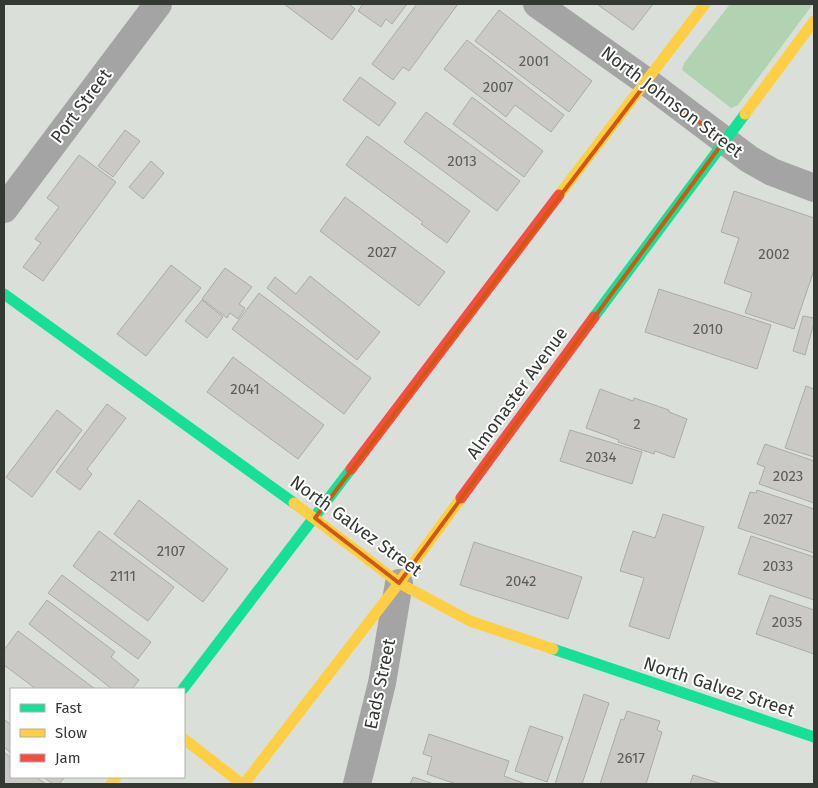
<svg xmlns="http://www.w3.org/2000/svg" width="818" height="788" font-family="'Fira Sans',sans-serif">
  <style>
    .green { fill: #b2d3b1 }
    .building { fill: #cac9c6; stroke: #ababa8 }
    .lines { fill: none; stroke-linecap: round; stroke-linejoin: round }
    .street { stroke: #a3a4a3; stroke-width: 28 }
    .fast { stroke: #16e098; stroke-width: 11 }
    .slow { stroke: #ffcf43; stroke-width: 11 }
    .jam { stroke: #f24e42; stroke-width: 11 }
    .marked { fill: none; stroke: #d65610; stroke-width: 4; stroke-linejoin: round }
    .labels { text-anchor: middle; stroke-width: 4; stroke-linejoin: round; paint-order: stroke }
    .number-label { font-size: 15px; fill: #5a5d58 }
    .street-label { font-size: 18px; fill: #343934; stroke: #fff }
  </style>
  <rect width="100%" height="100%" fill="#dae0d9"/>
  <polygon class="green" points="730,4 813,4 738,105 731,108 682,70 684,63"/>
  <g class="building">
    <polygon points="284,4 349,4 355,9 332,40"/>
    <polygon points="363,4 407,4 392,24 386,19 381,27 358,11"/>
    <polygon points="417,4 458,4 409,71 403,67 393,80 372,64"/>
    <polygon points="597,4 653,4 633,30"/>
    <polygon points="499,10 592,81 569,112 475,41"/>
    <polygon points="467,40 564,115 551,132 515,105 506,117 444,69"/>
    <polygon points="360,77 396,103 379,126 343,100"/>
    <polygon points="472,97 543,151 524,177 453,124"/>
    <polygon points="426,112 520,181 497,211 404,142"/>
    <polygon points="125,130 140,141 113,177 98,166"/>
    <polygon points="367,136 470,211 447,243 421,224 423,222 346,165"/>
    <polygon points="79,155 116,182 43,281 23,267 41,243 35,239 59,207 47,198"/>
    <polygon points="151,161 164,173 143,199 129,187"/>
    <polygon points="734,191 814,218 814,270 794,329 745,313 752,293 724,283 739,238 721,232"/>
    <polygon points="345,197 445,272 419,306 320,231"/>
    <polygon points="171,265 201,288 146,356 117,334"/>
    <polygon points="225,268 252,287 239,304 245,308 238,319 230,313 227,318 202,299"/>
    <polygon points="310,276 380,332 357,360 267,288 275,277 296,294"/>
    <polygon points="659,289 771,325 757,369 645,332"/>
    <polygon points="259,293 371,378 344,414 232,329"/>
    <polygon points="202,300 223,317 207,338 185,321"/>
    <polygon points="803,316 814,318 814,323 805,355 793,351"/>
    <polygon points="233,357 324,425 298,459 207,392"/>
    <polygon points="806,386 814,389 814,457 785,448"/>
    <polygon points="600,389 633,401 634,398 669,410 669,412 687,419 674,458 655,451 654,454 618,442 619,440 586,428"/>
    <polygon points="107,404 126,418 87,469 92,474 80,490 56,472"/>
    <polygon points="57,410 82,430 32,497 6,477"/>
    <polygon points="570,430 642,452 632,484 560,461"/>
    <polygon points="765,444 814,461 814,503 759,484 765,467 757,464"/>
    <polygon points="757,490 814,509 814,553 738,528 750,492 756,493"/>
    <polygon points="139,500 228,569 203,602 114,534"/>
    <polygon points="663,514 704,527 669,639 629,626 644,578 620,571 633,531 655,538"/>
    <polygon points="99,531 174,587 148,621 73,566"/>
    <polygon points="751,536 814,557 814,600 738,574"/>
    <polygon points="474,542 582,577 568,619 460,585"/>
    <polygon points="62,575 151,642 138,659 48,593"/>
    <polygon points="770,595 814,610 814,654 756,634"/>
    <polygon points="47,600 115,652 111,657 139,680 132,689 112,689 29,624"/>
    <polygon points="18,631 95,689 36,689 4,665 4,650"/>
    <polygon points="584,694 609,703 582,784 555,784"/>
    <polygon points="627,711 660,721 657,730 662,732 646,784 600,784 621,719 624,720"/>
    <polygon points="4,719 11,725 11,753 4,747"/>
    <polygon points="530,726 563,737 547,782 515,771"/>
    <polygon points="429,734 509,761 504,776 526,784 456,784 427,774 432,757 423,754"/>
    <polygon points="4,752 11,758 11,777 36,777 46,784 4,784"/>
    <polygon points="693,775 722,784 690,784"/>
    <polygon points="43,777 65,777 59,784 53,784"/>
    <polygon points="413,777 434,784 410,784"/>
  </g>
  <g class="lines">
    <g class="street">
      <polyline points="537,4 647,82 749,159 772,172 814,188"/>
      <polyline points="4,209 158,4"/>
      <polyline points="357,784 382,683 399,583"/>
    </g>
    <g class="fast">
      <polyline points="4,294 294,503"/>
      <polyline points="594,317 745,114"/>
      <polyline points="553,649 814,737"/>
      <polyline points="183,689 351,469"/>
    </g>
    <g class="slow">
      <polyline points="745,114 814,21"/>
      <polyline points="559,195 705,4"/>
      <polyline points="294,503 399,583 470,621 553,649"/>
      <polyline points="184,739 242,784"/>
      <polyline points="111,784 116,777"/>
      <polyline points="244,784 399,583 461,498"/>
    </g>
    <g class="jam">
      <polyline points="351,469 559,195"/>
      <polyline points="461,498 594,317"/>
    </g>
  </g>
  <path class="marked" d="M 647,82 L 724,141 L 399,583 L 315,518 Z"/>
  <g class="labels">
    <g class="number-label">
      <text x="534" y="66">2001</text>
      <text x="498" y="92">2007</text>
      <text x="462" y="166">2013</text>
      <text x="382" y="257">2027</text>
      <text x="774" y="259">2002</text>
      <text x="708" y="334">2010</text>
      <text x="245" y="394">2041</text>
      <text x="637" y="429">2</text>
      <text x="601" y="462">2034</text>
      <text x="788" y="481">2023</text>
      <text x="778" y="524">2027</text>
      <text x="171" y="556">2107</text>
      <text x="778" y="571">2033</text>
      <text x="123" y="581">2111</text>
      <text x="521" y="586">2042</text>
      <text x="787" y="627">2035</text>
      <text x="631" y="763">2617</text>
    </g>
    <g class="street-label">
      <text transform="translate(672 102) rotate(37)" y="6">North Johnson Street</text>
      <text transform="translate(81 106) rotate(-53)" y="6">Port Street</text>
      <text transform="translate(517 393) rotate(-54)" y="6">Almonaster Avenue</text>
      <text transform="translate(356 526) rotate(36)" y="6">North Galvez Street</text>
      <text transform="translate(380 684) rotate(-78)" y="6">Eads Street</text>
      <text transform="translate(719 687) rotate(18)" y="6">North Galvez Street</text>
    </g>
  </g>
  <rect width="818" height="788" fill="none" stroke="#343934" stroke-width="10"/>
  <rect x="10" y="688" width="175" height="90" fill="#ffffff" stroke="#aeb0ae"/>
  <rect x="20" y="704" width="25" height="8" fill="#16e098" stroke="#aeb0ae"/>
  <text x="55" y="713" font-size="15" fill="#343934">Fast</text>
  <rect x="20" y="729" width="25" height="8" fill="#ffcf43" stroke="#aeb0ae"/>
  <text x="55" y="738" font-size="15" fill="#343934">Slow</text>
  <rect x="20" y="754" width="25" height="8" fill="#f24e42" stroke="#aeb0ae"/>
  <text x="55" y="763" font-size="15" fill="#343934">Jam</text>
</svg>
